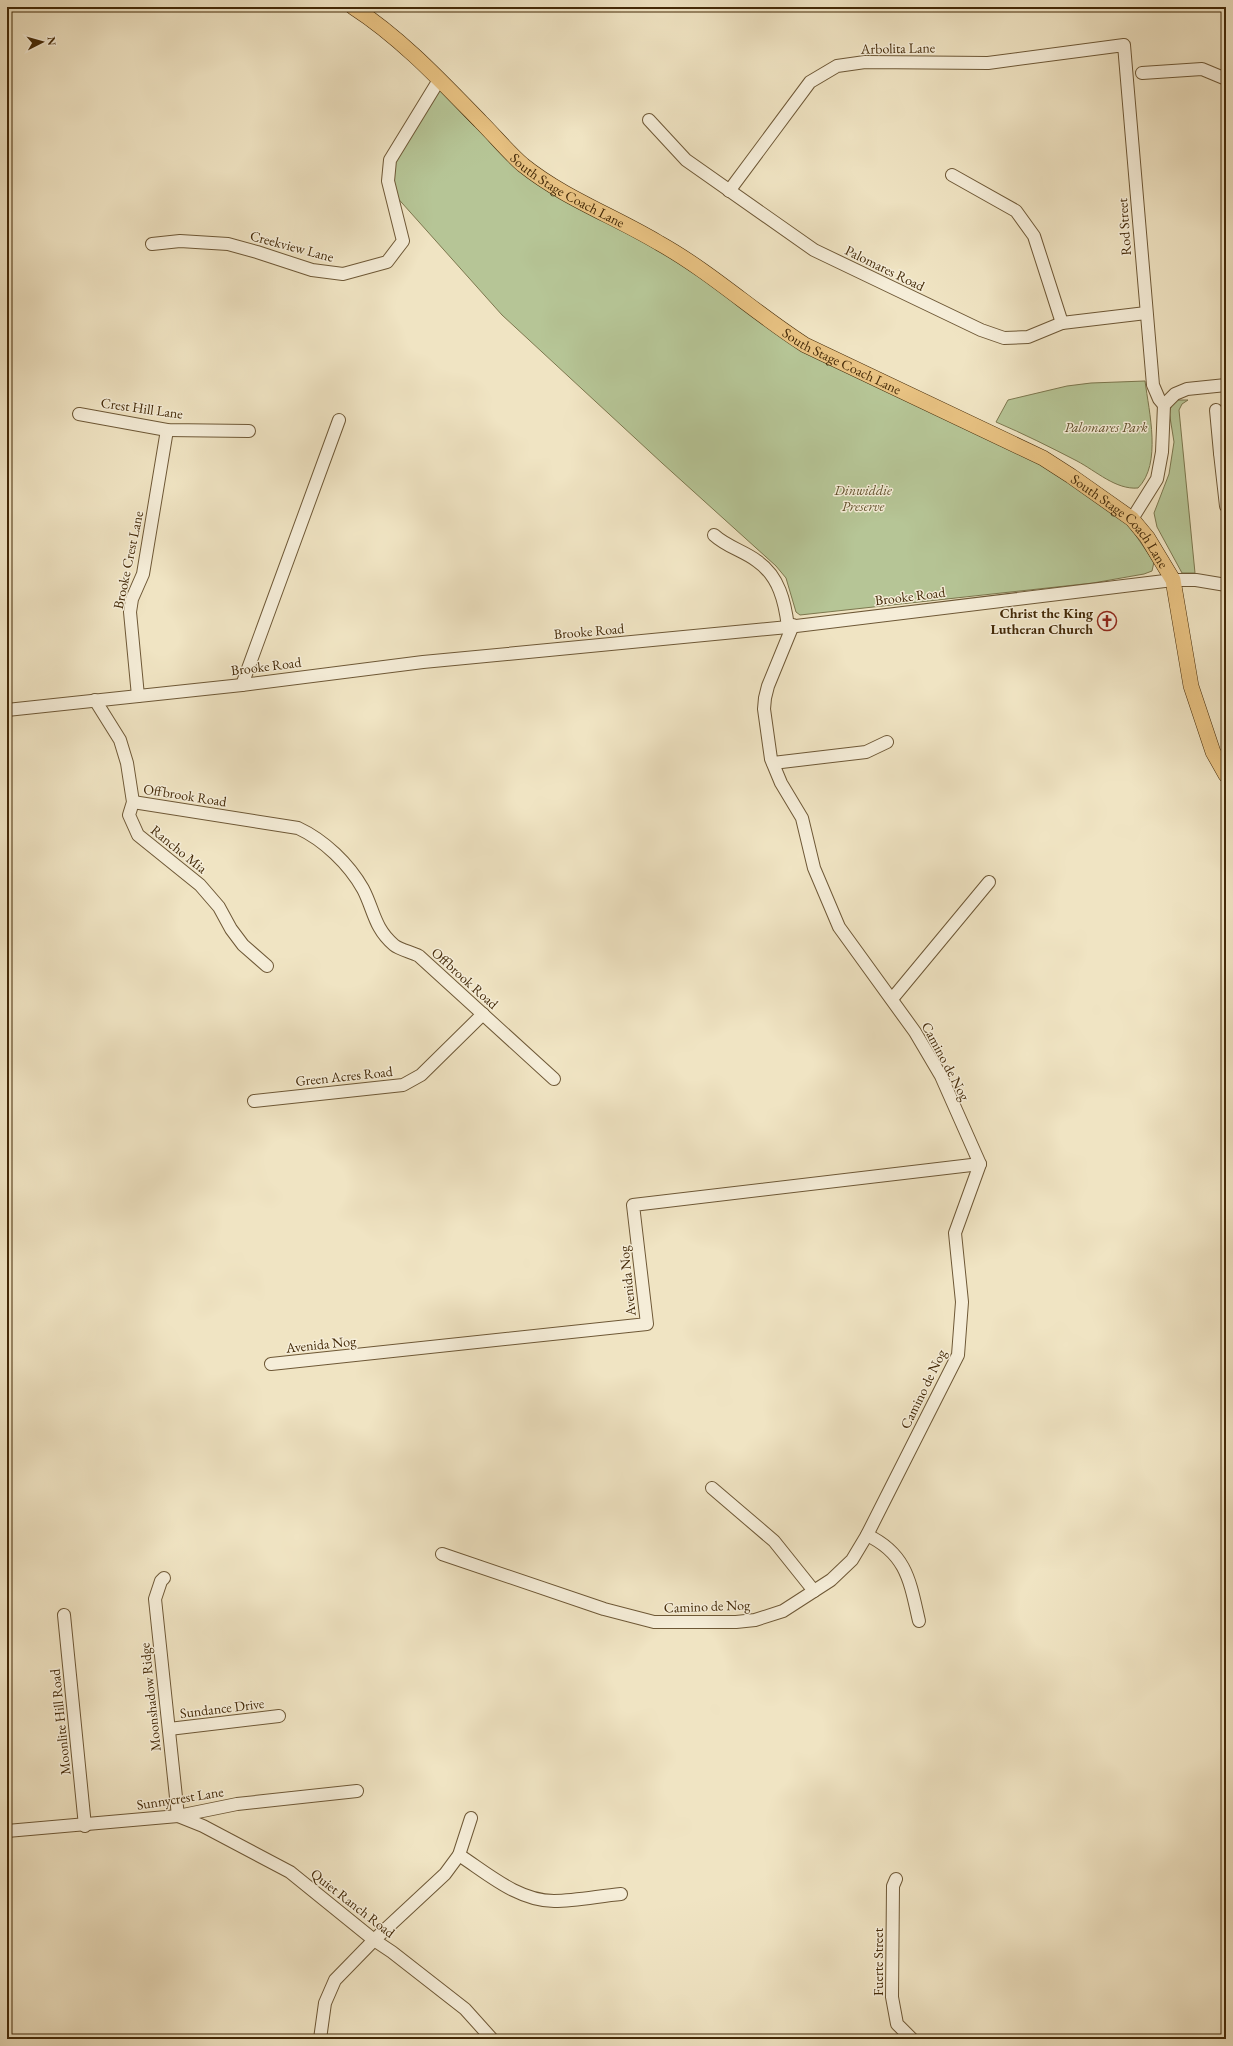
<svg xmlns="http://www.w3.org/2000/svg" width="1233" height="2046" font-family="'EB Garamond',serif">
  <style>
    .green { fill: #b6c596; stroke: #7c774e }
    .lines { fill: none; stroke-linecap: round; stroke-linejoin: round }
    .minor-casing { stroke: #6e5836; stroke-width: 14 }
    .major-casing { stroke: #432907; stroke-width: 16 }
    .minor { stroke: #f5edd8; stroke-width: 12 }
    .major { stroke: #e8c282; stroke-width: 15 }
    .labels { text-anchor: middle; stroke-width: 3; stroke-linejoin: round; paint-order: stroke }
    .street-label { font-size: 14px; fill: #432907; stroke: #f5edd8 }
    .park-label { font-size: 14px; font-style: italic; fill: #60502b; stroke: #f5edd8 }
    .poi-label { font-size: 14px; font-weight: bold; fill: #432907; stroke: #f5edd8; text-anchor: end }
  </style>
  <rect width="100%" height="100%" fill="#f0e4c3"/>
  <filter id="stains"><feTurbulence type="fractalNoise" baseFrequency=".005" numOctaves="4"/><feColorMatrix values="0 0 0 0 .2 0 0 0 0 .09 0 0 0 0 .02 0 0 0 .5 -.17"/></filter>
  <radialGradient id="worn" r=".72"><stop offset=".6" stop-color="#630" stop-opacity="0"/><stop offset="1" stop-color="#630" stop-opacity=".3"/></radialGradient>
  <g class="green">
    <polygon points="439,90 469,121 516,166 686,266 812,351 1078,482 1130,527 1154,562 1152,571 1144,574 1093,583 800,615 796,612 786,578 776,566 662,463 502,315 394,194 391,169"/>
    <path d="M 1145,381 C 1149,412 1162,464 1138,488 C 1116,490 1096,471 1077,461 C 1050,447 1024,434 996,422 L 1008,400 L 1067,386 L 1091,383 Z"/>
    <polygon points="1175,400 1188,400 1182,404 1179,410 1195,573 1182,573 1157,527 1154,513 1169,474 1174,442 1169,411"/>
  </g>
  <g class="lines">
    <defs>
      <g id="minor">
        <polyline points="1142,73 1202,69 1226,79"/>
        <polyline points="649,120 686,160 814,250 981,330 1004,338 1028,337 1062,323 1146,313"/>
        <polyline points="952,175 1016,211 1034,236 1062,323"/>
        <polyline points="729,191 810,82 837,66 865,62 988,63 1124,45 1153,385 1159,399 1164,405"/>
        <polyline points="152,244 180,241 228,244 257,252 312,270 343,274 387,262 403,241 388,181 390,160 439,80"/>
        <polyline points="1216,410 1220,453"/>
        <polyline points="79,414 167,430 249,431"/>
        <polyline points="1226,452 1220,453 1226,506"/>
        <polyline points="1132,519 1157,479 1162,452 1164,405 1175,394 1187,389 1226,385"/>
        <path d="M 714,535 C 727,547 744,551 757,561 C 779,576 785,602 788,627"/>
        <polyline points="242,685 339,420"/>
        <polyline points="138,696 130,612 132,599 143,574 167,430"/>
        <polyline points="95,700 120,740 127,763 133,802 129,815 138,835 200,885 219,907 231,929 243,945 267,966"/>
        <polyline points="7,710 242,685 423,662 788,627 1173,580 1196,580 1226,585"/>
        <polyline points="773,763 866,752 887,742"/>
        <path d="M 133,802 L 298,828 C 324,840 349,864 363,889 C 374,910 374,928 394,945 C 400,950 412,952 419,956 L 554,1079"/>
        <polyline points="892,999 989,882"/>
        <polyline points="254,1101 403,1085 421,1075 483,1014"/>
        <polyline points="271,1364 647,1324 633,1205 980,1164"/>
        <polyline points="712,1488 774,1541 814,1591"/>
        <path d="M 867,1535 C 907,1554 910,1582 919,1621"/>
        <polyline points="442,1554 604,1609 654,1622 736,1622 755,1620 783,1611 814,1591 831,1580 852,1560 867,1535 958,1355 962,1302 955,1233 980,1164 941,1076 915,1032 839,927 814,868 802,818 781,783 771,759 764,709 765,698 768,686 793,625"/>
        <polyline points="164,1578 161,1581 155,1599 178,1816 203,1826 290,1872 374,1940 392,1952 465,2009 492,2039"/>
        <polyline points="64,1615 85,1826"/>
        <polyline points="169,1729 279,1716"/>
        <polyline points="7,1831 178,1816 237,1804 357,1791"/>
        <path d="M 459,1855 C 487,1873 518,1901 554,1901 C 576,1901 599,1896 621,1894"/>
        <polyline points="896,1879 893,1886 892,1997 897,2024 912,2039"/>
        <polyline points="320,2039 325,2003 335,1980 374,1940 445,1874 459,1855 471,1818"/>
      </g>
      <g id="major">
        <path id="s1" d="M 353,7 C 401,38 441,81 481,122 C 495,136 508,152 523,165 C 564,198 614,216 659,243 C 711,272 755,313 805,345 L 1043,458 L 1071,476 L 1132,519 L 1147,537 L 1173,580 L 1191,686 L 1213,752 L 1226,775"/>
      </g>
    </defs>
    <use href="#minor" class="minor-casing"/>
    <use href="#major" class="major-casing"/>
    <use href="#minor" class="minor"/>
    <use href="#major" class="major"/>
  </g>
  <defs>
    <symbol id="church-ring" viewBox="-11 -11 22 22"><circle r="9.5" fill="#f5edd8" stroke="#8f2418" stroke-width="1.5"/><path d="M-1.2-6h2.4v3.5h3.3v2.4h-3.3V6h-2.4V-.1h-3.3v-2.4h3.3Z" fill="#8f2418"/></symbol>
  </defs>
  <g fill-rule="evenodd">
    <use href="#church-ring" x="1096" y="610" width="22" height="22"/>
  </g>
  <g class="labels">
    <g class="street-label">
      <text transform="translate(898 48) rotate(-1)" y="5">Arbolita Lane</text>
      <text dy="5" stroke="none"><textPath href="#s1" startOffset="284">South Stage Coach Lane</textPath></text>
      <text transform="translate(1124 227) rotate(-94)" y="5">Rod Street</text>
      <text transform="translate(292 246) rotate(15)" y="5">Creekview Lane</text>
      <text transform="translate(885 268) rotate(26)" y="5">Palomares Road</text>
      <text dy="5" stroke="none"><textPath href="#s1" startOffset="608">South Stage Coach Lane</textPath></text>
      <text transform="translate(142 408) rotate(8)" y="5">Crest Hill Lane</text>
      <text dy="5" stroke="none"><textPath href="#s1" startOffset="932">South Stage Coach Lane</textPath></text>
      <text transform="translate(128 560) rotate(-78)" y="5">Brooke Crest Lane</text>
      <text transform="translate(910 596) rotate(-7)" y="5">Brooke Road</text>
      <text transform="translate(589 631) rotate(-5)" y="5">Brooke Road</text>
      <text transform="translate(266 666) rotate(-7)" y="5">Brooke Road</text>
      <text transform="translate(185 795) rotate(9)" y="5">Offbrook Road</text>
      <text transform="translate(179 849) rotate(39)" y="5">Rancho Mia</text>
      <text transform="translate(465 978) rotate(42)" y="5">Offbrook Road</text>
      <text transform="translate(946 1061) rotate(62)" y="5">Camino de Nog</text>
      <text transform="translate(344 1076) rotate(-6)" y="5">Green Acres Road</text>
      <text transform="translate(627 1281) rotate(-96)" y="5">Avenida Nog</text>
      <text transform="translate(321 1344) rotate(-6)" y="5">Avenida Nog</text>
      <text transform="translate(923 1389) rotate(-64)" y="5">Camino de Nog</text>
      <text transform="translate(707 1606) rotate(-2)" y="5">Camino de Nog</text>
      <text transform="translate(150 1697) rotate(-96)" y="5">Moonshadow Ridge</text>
      <text transform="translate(222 1708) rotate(-7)" y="5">Sundance Drive</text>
      <text transform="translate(60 1722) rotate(-96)" y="5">Moonlite Hill Road</text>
      <text transform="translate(180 1798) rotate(-9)" y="5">Sunnycrest Lane</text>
      <text transform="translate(353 1903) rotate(38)" y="5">Quiet Ranch Road</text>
      <text transform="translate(878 1962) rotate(-90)" y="5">Fuerte Street</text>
    </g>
    <g class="park-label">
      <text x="1106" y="432">Palomares Park</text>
      <text x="863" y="495">Dinwiddie<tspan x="863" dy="16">Preserve</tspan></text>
    </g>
    <g class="poi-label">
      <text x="1093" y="618">Christ the King<tspan x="1093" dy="16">Lutheran Church</tspan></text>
    </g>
  </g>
  <rect width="1233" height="2046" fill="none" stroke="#f0e4c3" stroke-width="24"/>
  <rect x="8" y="8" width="1217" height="2030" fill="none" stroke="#432907" stroke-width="2"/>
  <rect x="12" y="12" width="1209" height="2022" fill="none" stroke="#432907"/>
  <g transform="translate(42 42) rotate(84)" stroke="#f5edd8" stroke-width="3" paint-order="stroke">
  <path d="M0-3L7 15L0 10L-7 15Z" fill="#432907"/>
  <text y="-6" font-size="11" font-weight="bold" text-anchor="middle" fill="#432907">N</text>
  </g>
  <rect width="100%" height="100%" filter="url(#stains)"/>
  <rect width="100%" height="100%" fill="url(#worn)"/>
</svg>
